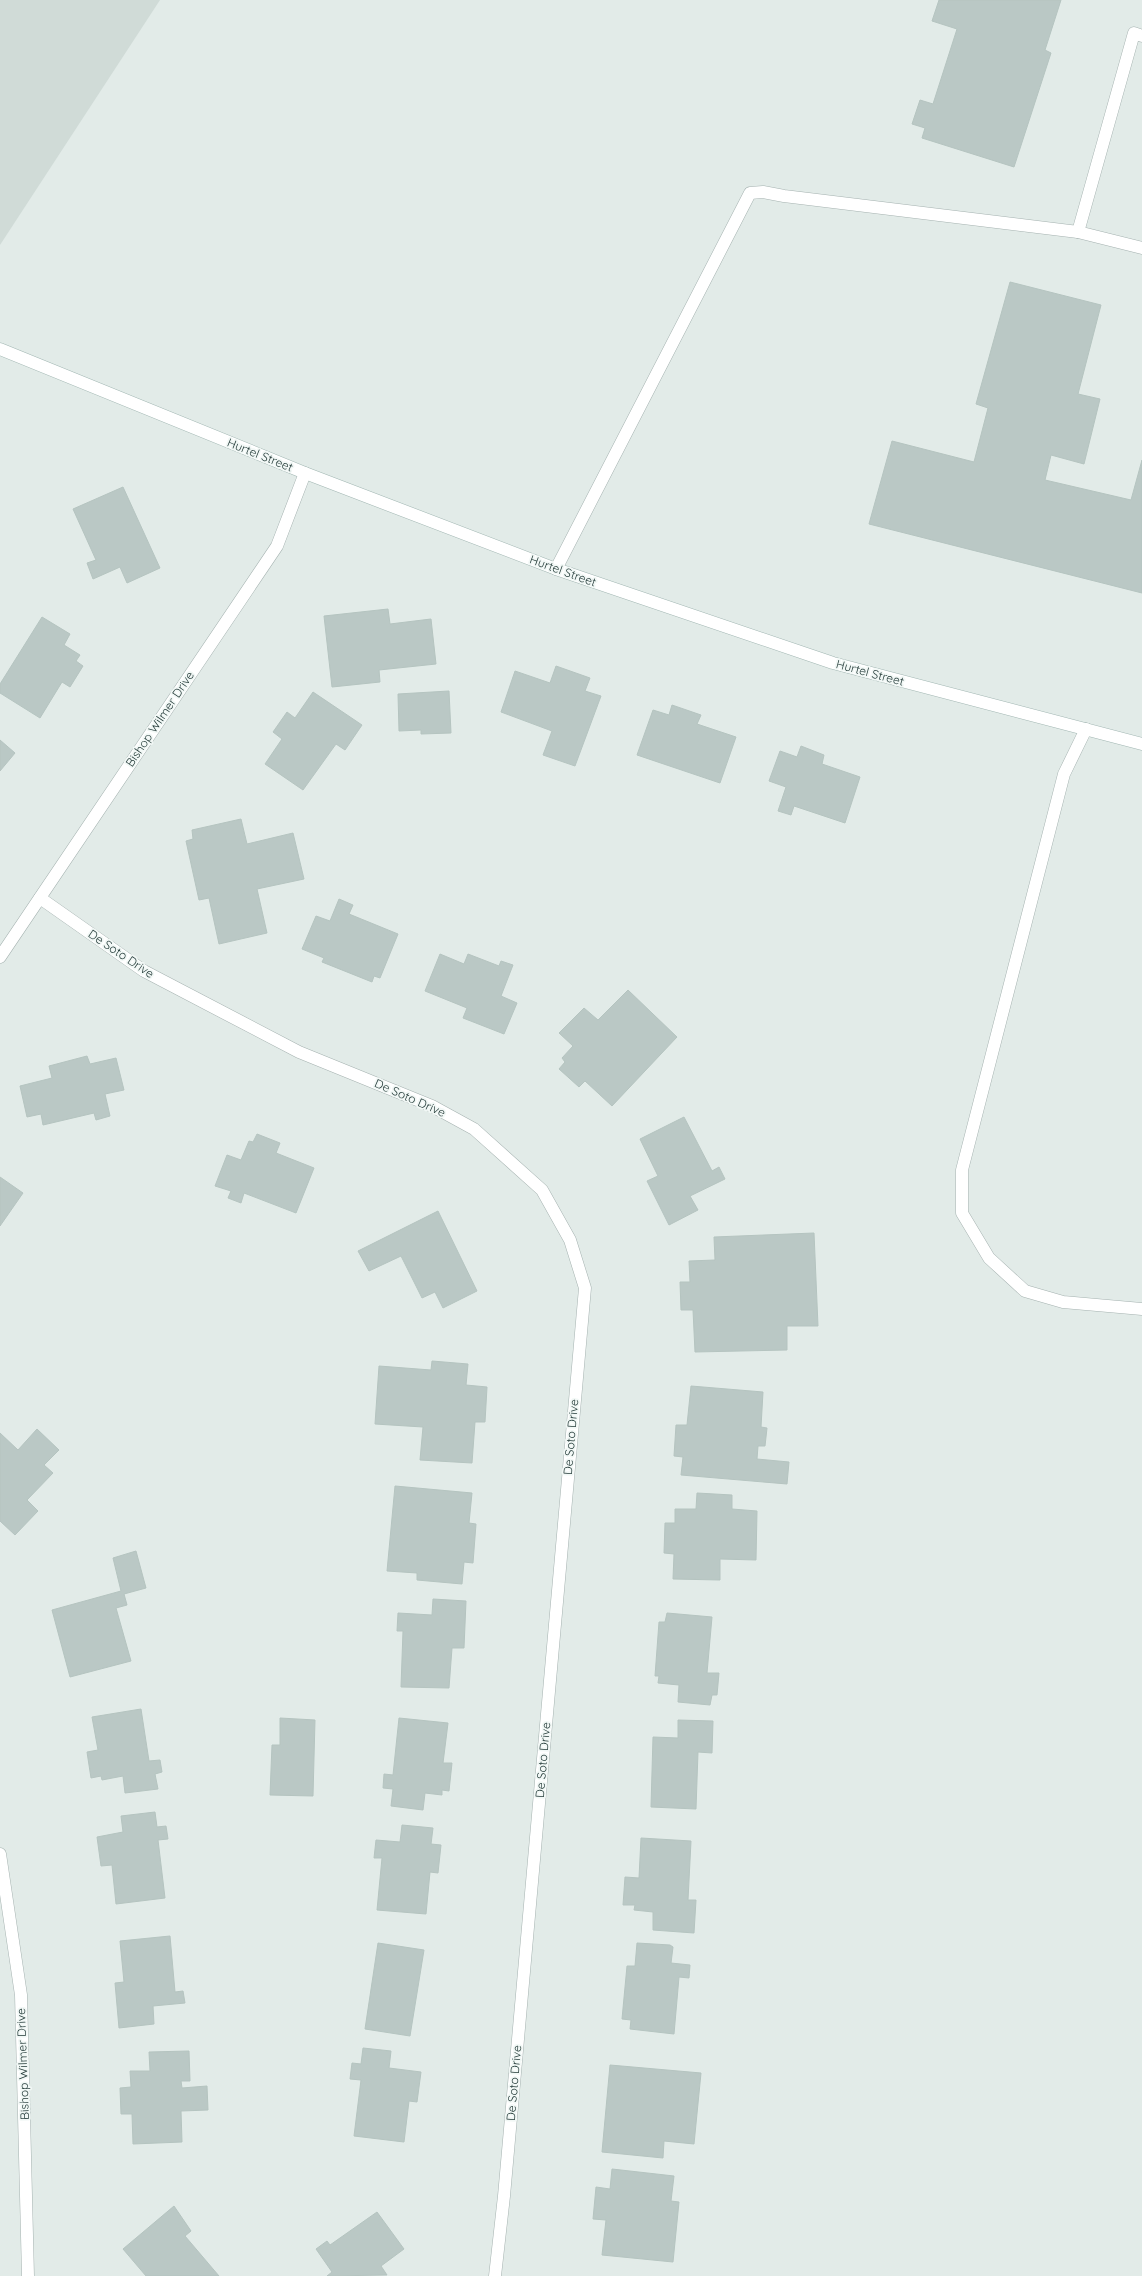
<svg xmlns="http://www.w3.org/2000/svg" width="1142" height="2276" font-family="Quicksand,sans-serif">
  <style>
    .built { fill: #d0dbd7 }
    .building { fill: #bac8c5; stroke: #b5c4c0 }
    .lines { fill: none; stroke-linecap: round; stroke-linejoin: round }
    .lane-casing { stroke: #a5b2b0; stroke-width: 13 }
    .street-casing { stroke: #a5b2b0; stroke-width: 13 }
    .secondary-casing { stroke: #a1b6b2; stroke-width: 13 }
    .lane { stroke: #fff; stroke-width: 12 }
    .street { stroke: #fff; stroke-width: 12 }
    .secondary { stroke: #fff; stroke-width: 12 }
    .labels { text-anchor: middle; stroke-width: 3.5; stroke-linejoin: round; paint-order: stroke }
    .street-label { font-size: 12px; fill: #233a38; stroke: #f2f8f6 }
  </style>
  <rect width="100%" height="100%" fill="#e2ebe8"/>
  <polygon class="built" points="0,0 160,0 0,245"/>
  <g class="building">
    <polygon points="939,0 1061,0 1045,50 1051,53 1014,167 922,138 925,128 912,124 920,100 933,104 957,29 932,21"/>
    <polygon points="1010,282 1101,305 1078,394 1100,399 1084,464 1051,455 1045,480 1131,500 1142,460 1142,593 869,524 892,441 974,462 988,408 976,404"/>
    <polygon points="123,487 160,568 127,583 120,567 93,579 87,563 96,560 73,509"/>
    <polygon points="388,609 390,624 431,619 436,664 379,670 380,682 332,687 324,616"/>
    <polygon points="42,617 70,634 64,645 80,655 76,661 83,666 70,687 62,682 40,718 0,693 0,684"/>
    <polygon points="556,666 590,678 585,691 601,696 575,766 543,755 552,731 501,712 515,671 550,683"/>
    <polygon points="449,691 451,733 421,734 421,730 399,731 398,694"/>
    <polygon points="313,692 362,725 345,750 336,744 303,790 265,764 282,739 273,732 287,712 295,718"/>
    <polygon points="672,705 701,715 697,724 736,737 720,783 637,755 653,710 669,715"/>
    <polygon points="0,740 15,753 0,771"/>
    <polygon points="801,746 824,755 822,764 860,777 845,823 794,806 791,815 778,811 786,787 769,781 780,751 797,757"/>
    <polygon points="241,819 247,844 293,833 304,879 257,889 267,933 219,944 209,898 199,900 186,841 193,839 192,830"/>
    <polygon points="339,899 353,905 349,914 398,934 380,978 374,976 372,982 322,962 324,958 302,949 316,916 330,921"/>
    <polygon points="440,954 464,964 468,954 499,966 501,961 513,965 501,996 517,1003 504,1034 463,1018 467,1008 425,991"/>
    <polygon points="628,990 677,1037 612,1106 585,1081 579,1087 559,1069 565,1062 562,1058 573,1046 559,1033 584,1008 598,1020"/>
    <polygon points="87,1056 90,1064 116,1058 124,1090 105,1094 110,1116 96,1120 94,1113 43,1125 41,1114 27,1117 20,1086 52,1078 49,1066"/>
    <polygon points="684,1117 712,1171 719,1167 725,1179 690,1196 698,1210 669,1225 647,1181 658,1176 640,1139"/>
    <polygon points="257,1134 280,1143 276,1153 314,1168 296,1213 244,1193 241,1203 228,1198 231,1191 215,1186 227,1155 241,1160 249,1141 253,1142"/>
    <polygon points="0,1177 23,1193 0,1226"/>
    <polygon points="438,1211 477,1291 443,1308 435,1292 422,1298 401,1256 369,1271 358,1251"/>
    <polygon points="814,1233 818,1326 787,1326 787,1350 695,1352 693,1310 681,1310 680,1282 690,1282 689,1261 715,1260 714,1237"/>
    <polygon points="432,1361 468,1364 466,1385 487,1387 485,1422 475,1422 472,1463 420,1460 423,1427 375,1424 379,1366 431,1370"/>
    <polygon points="691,1386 763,1392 761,1427 767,1428 765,1446 758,1446 757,1459 789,1462 787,1484 681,1475 683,1457 674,1456 676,1425 687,1425"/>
    <polygon points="37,1429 59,1450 44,1465 53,1473 27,1500 38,1511 15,1535 0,1521 0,1433 18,1450"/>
    <polygon points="395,1486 472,1493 469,1523 476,1524 473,1563 464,1562 462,1584 417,1580 417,1573 387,1571"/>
    <polygon points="697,1493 732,1495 732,1509 757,1511 756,1560 720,1559 720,1580 673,1579 674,1554 664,1553 665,1523 675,1523 675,1509 696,1509"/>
    <polygon points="136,1551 146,1588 124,1594 127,1605 116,1608 131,1661 70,1677 52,1610 121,1591 113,1558"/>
    <polygon points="433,1599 466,1601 464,1648 452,1648 449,1688 401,1687 403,1631 397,1631 398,1613 432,1615"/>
    <polygon points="667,1613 712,1617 707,1673 719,1673 717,1695 712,1695 710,1705 678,1702 679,1685 658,1683 659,1676 655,1676 659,1622 665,1622"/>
    <polygon points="141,1709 149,1761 160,1760 162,1772 155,1774 158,1789 125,1793 123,1776 102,1780 101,1776 91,1778 87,1752 98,1750 92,1717"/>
    <polygon points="280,1718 315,1720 313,1796 270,1795 272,1745 280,1745"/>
    <polygon points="399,1718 448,1723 443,1763 452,1763 449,1791 442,1790 442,1795 425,1793 423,1810 391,1806 393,1789 383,1788 384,1774 393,1775"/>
    <polygon points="678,1720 713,1721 712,1753 698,1752 696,1809 651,1807 653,1737 678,1738"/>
    <polygon points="155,1812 157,1827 166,1826 168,1839 158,1840 165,1898 116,1904 112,1865 101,1866 97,1837 123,1832 121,1816"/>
    <polygon points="402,1825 433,1828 431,1844 441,1845 438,1873 430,1872 426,1914 377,1910 382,1858 374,1858 376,1840 400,1842"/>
    <polygon points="641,1838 691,1841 688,1900 696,1900 694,1933 653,1930 653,1912 634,1910 635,1905 623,1905 625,1877 639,1878"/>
    <polygon points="170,1936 175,1992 183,1991 185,2003 153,2006 154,2024 119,2028 115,1983 124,1982 120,1941"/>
    <polygon points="378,1943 424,1950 410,2036 365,2029"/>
    <polygon points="637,1943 670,1945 673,1947 671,1963 690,1965 689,1978 679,1977 674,2034 630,2029 631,2020 622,2019 627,1966 635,1966"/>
    <polygon points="363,2048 391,2051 389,2068 421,2072 417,2102 409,2101 404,2142 354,2136 361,2080 350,2079 352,2063 361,2064"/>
    <polygon points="189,2051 190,2081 181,2081 182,2088 207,2086 208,2110 181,2111 182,2142 133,2144 132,2114 121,2114 120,2088 131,2087 130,2071 150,2071 149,2052"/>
    <polygon points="610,2065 701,2073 694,2144 664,2141 663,2158 602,2152"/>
    <polygon points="612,2169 674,2176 671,2201 679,2202 673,2262 602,2255 606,2220 593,2219 596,2187 610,2189"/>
    <polygon points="174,2206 191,2231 185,2236 219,2276 146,2276 123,2249"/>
    <polygon points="377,2212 404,2249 381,2266 387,2275 327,2276 332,2272 316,2249 327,2241 330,2245"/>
  </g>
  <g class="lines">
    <defs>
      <g id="lane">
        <polyline points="1142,36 1134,33 1078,232 1142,248"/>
        <polyline points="556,569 750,193 763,192 784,196 1078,232"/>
        <polyline points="1086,729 1064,774 962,1170 962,1213 989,1258 1025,1291 1063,1302 1142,1309"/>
      </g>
      <g id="street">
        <polyline points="40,898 144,971 299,1052 432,1106 474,1129 542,1190 570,1240 585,1288 504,2196 495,2276"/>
        <polyline points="0,957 277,546 305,473"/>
        <polyline points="0,1854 21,1995 28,2276"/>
      </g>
      <polyline id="secondary" points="0,349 305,473 556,569 833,663 1142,744"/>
    </defs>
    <use href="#lane" class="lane-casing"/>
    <use href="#street" class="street-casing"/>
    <use href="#secondary" class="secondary-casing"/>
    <use href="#lane" class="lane"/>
    <use href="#street" class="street"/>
    <use href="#secondary" class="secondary"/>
  </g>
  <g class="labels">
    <g class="street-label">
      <text transform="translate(260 455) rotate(22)" y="4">Hurtel Street</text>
      <text transform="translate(563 571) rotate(20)" y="4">Hurtel Street</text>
      <text transform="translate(870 673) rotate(15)" y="4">Hurtel Street</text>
      <text transform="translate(160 719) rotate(-56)" y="4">Bishop Wilmer Drive</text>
      <text transform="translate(121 954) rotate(34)" y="4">De Soto Drive</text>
      <text transform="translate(410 1098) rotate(24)" y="4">De Soto Drive</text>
      <text transform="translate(571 1437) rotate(-85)" y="4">De Soto Drive</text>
      <text transform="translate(543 1760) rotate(-85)" y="4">De Soto Drive</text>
      <text transform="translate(23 2064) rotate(-92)" y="4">Bishop Wilmer Drive</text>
      <text transform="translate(514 2083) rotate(-85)" y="4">De Soto Drive</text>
    </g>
  </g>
</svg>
